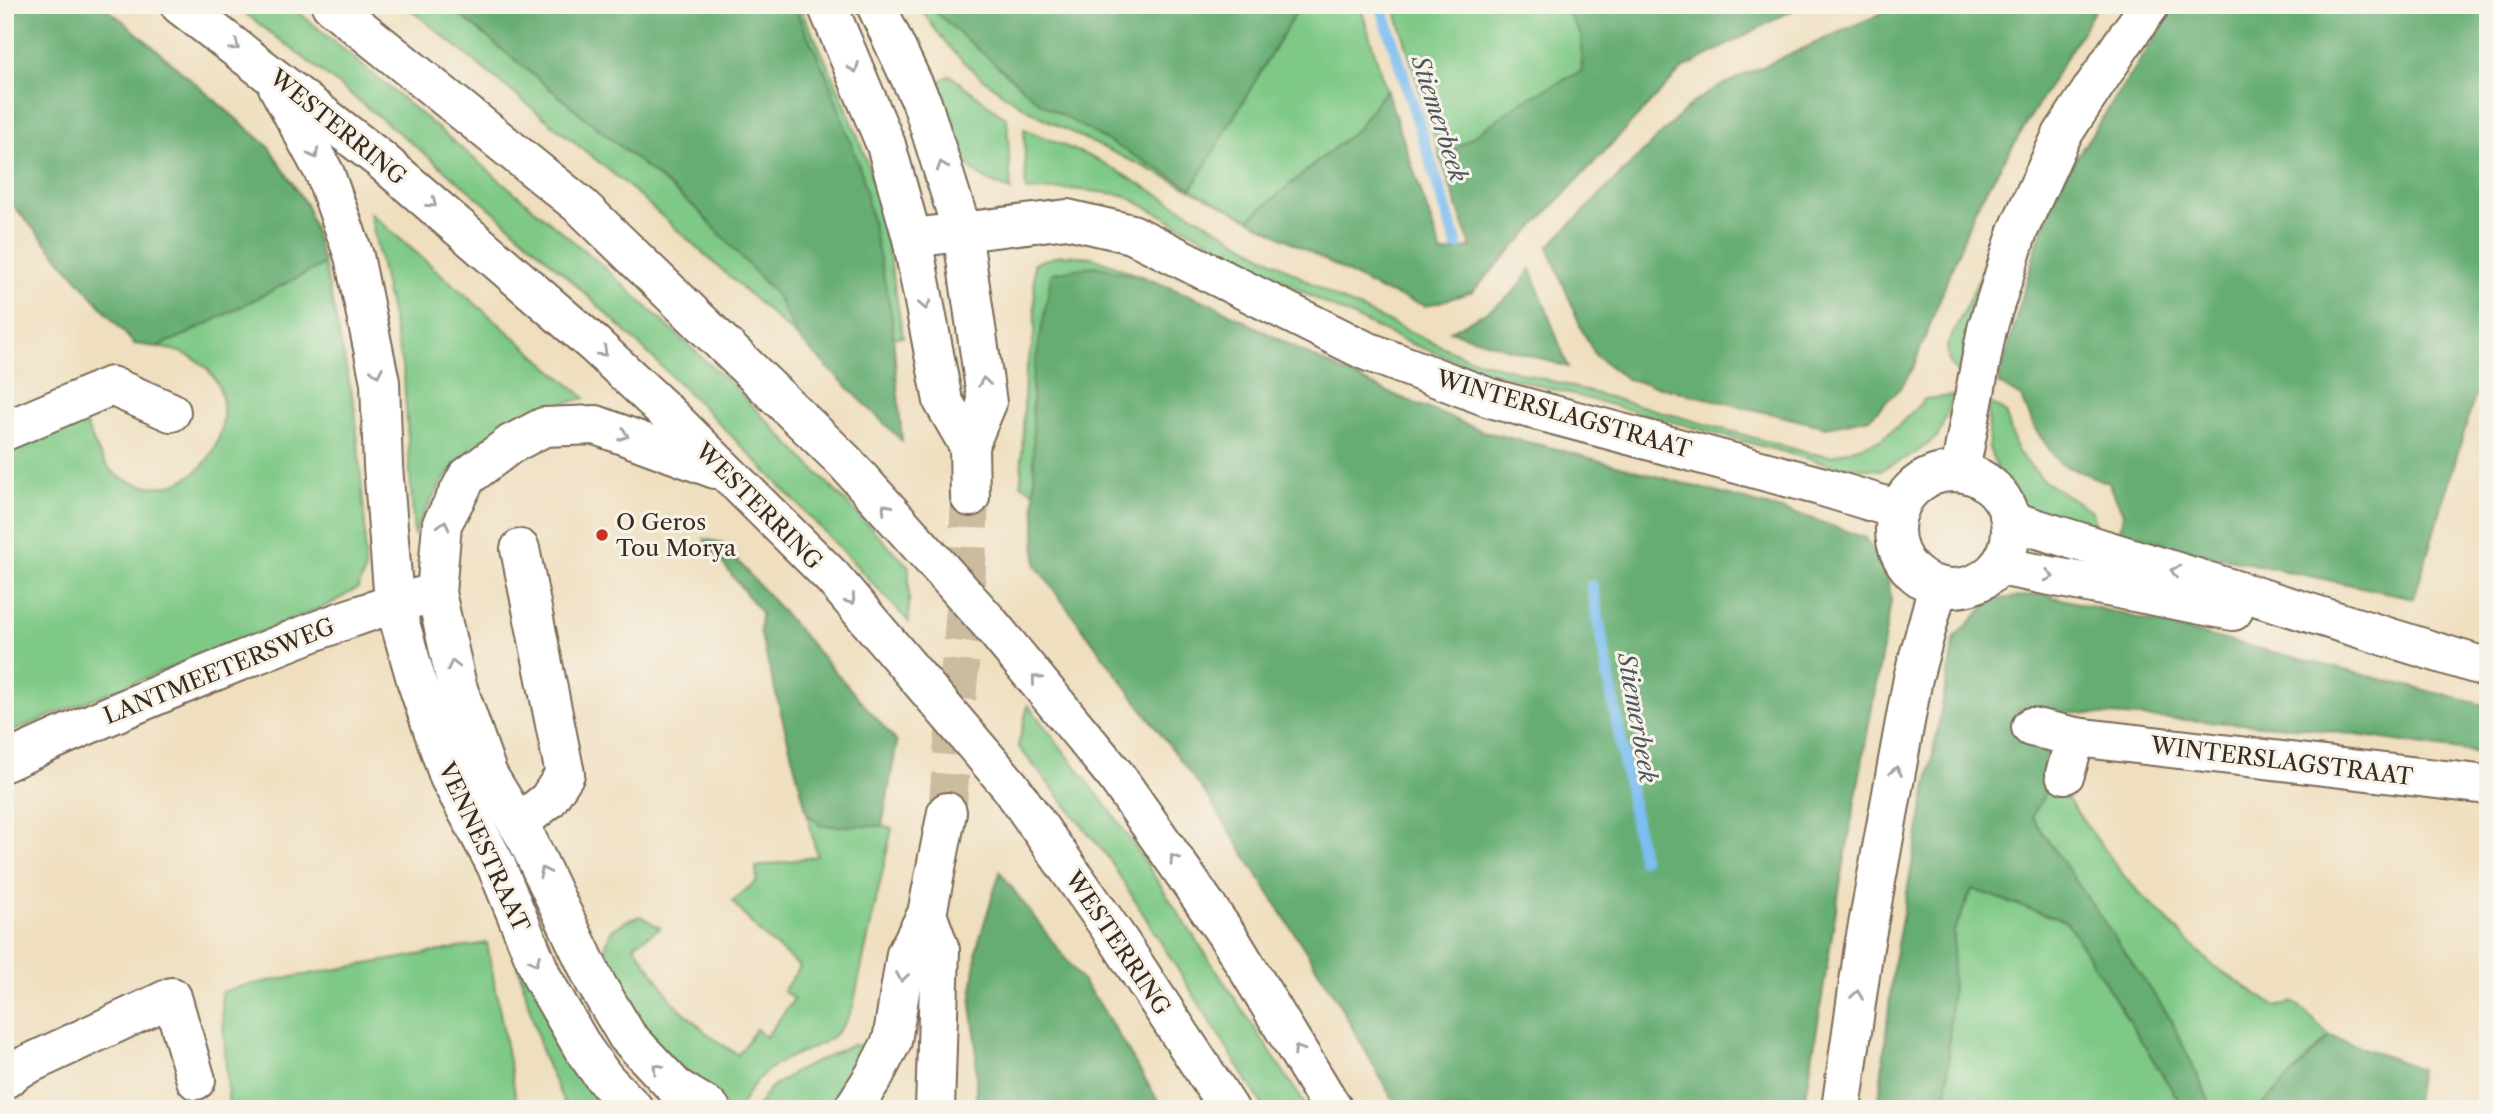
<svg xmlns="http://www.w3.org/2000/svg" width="2493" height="1114" font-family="'Libre Caslon Text',serif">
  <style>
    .green { fill: #7ec986; stroke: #5c7a52; stroke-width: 2 }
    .forest { fill: #66ad73; stroke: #506c48; stroke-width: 2 }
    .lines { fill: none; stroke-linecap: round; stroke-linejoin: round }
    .stream { stroke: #7cbef1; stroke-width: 12 }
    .tertiary-tunnel { stroke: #cbbb9f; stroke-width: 38; stroke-dasharray: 38 19; stroke-linecap: butt }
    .minor-casing { stroke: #7a6956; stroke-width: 42 }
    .tertiary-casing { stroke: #7a6956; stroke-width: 42 }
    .trunk-casing { stroke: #7a6956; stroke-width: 42 }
    .minor { stroke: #fff; stroke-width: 38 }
    .tertiary { stroke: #fff; stroke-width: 38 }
    .trunk { stroke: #fff; stroke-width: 38 }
    .oneway { stroke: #a79f9a }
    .poi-dot { fill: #c8321e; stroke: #f7f3e8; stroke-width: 2.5 }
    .labels { text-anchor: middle; stroke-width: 6; stroke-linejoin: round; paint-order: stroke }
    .street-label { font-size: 23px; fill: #3b2a1e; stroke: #f7f3e8 }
    .poi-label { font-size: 23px; fill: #3b2a1e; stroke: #f7f3e8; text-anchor: start }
    .water-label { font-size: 24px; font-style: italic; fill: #4e565d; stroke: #f7f3e8 }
  </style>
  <rect width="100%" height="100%" fill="#f7f3e8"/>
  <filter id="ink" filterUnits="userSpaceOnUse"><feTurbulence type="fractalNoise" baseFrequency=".0143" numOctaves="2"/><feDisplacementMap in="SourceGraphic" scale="14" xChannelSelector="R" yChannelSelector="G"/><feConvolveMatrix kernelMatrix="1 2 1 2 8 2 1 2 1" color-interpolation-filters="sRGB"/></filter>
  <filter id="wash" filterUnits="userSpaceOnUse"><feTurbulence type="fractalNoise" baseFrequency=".00686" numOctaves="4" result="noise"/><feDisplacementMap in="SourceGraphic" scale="28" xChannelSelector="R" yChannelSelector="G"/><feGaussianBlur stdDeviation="1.57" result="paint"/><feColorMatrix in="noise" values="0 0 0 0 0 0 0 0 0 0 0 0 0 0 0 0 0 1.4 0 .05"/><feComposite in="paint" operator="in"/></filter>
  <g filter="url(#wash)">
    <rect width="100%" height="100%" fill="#efdfbf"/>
    <g class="green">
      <path d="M 234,5 L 290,5 L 599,263 L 735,388 L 909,567 L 909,622 C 776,479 640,338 491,209 C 408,138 322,71 234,5 Z"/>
      <polygon points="405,5 448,5 699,211 777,296 798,338 627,185"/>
      <path d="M 793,5 L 798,5 C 826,58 850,112 869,168 C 886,222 893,281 903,337 L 892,337 L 891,311 L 827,76 Z"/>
      <path d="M 919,5 L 927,5 L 1192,188 L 1300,5 L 1360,5 L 1386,89 L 1359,127 L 1249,219 C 1211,199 1173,180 1134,162 C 1048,122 969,90 919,5 Z"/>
      <polygon points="1394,5 1563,5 1581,34 1582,71 1523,101 1441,159"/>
      <path d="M 950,75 L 1007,119 L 1011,190 C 951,170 949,139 934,85 Z"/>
      <polygon points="1024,129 1098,160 1339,299 1465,357 1809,453 1831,456 1880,440 1898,426 1925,399 1954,396 1938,436 1913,455 1880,470 1831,465 1476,368 1409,343 1320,301 1124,195 1073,189 1026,191"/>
      <polygon points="2014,207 1959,374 1949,363 1947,346"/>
      <path d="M 370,213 L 585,398 C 495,419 450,449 414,536 L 404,375 Z"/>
      <polygon points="1061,255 1092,257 1146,278 1094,266 1032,381 1035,492 1021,484 1025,376 1035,332 1034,263"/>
      <path d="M 324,264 L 355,410 L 365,525 L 365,571 L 358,588 L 330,604 L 5,734 L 5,454 L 84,421 C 92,438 99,459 113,472 C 120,479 132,483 142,485 C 217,501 257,386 187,355 C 178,350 166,349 156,347 L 185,335 Z"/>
      <polygon points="1988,402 2005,412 2017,451 2044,481 2092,511 2096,530 2030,513 2002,482 1989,448"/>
      <polygon points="1028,705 1115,817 1308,1109 1265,1109 1107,856 1018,746"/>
      <polygon points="2052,778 2127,880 2211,964 2275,1006 2295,1002 2330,1036 2259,1109 2213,1109 2170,1018 2031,817"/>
      <path d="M 807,813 L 821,826 L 882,826 L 892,828 L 853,1006 C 836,1053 802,1044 768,1070 C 755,1080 747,1094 739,1109 L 727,1109 L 649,1040 L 604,974 L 605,948 L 611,931 L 626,921 L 641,916 L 660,928 L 634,945 L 674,1003 L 710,1036 L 738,1055 L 756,1029 L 766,1037 L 794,999 L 783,991 L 800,967 L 759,932 L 732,901 L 757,881 L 756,867 L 817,856 Z"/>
      <polygon points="1972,889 2067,922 2184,1109 1946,1109 1954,931"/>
      <polygon points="487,943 518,1109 229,1109 221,992 247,985"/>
      <polygon points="513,947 616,1109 567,1109 543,1056"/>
      <polygon points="851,1045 876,1046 841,1096 823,1107 756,1109 769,1089 795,1072"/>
    </g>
    <g class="forest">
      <polygon points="5,5 101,5 123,21 269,147 307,206 324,264 185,335 156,347 134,344 5,196"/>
      <polygon points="448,5 793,5 827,76 862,174 891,312 902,441 798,338 777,296 699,211"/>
      <polygon points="927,5 1300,5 1192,188 1040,103"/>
      <polygon points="1563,5 1802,5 1682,69 1472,292 1426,306 1378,289 1249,219 1359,127 1386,89 1442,254 1471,247 1441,159 1523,101 1582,71 1581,35"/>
      <polygon points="1900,5 2098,5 1976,207 1914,365 1902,386 1870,418 1826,427 1627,379 1596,356 1582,330 1548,247 1691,104 1720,86"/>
      <polygon points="2177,5 2488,5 2488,352 2414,598 2119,536 2123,513 2109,483 2060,464 2035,429 2022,398 1998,383 2038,241 2064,176"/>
      <polygon points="1094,266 1146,278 1214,305 1309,355 1385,391 1485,432 1553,448 1807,517 1865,538 1887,572 1891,601 1839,891 1804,1109 1398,1109 1337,1000 1208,797 1036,566 1032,381 1052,273"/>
      <path d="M 1531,269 L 1568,367 L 1450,331 C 1482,314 1513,302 1531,269 Z"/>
      <polygon points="704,539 722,543 897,742 882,826 821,826 807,813 760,632 761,613"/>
      <path d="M 2042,594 L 2488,706 L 2488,754 L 2307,728 L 2018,709 L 2016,737 C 2024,740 2035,742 2042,748 C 2065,766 2042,798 2032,817 L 2170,1018 L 2213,1109 L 2184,1109 L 2067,922 L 1972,889 L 1954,931 L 1946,1109 L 1878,1109 L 1894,961 L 1955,637 L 1992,600 Z"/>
      <polygon points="1000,872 1099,1003 1163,1109 1010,1109 976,1104 976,1039 971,1006 977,947"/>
      <polygon points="2330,1036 2420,1069 2414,1109 2259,1109"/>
    </g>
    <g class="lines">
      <g class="stream">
        <polyline points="1381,5 1457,245"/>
        <polyline points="1592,586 1642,859"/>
        <polyline points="1943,1106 1945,1109"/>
      </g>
    </g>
  </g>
  <g filter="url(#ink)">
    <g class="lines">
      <polyline class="tertiary-tunnel" points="947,812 965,611 970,497"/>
      <defs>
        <g id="minor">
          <polyline points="912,238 1067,219 1132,234 1364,350 1490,398 1820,486 1899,510"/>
          <polyline points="5,431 111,386 171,412"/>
          <polyline points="1960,471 1987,329 2018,231 2062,135 2122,44 2150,5"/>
          <circle cx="1953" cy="530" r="58"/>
          <polyline points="2012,521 2488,668"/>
          <polyline points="1999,566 2233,611"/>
          <polyline points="2031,727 2076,737 2488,785"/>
          <path d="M 5,762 C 83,726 161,693 240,661 C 305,635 369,608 436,593"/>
          <polyline points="2065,774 2076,737"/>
          <polyline points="518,824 548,800 565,774 520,549"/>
          <polyline points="5,1079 18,1069 172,997 196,1080"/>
        </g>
        <g id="tertiary">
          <polyline points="827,5 886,145 912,238 943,401 969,446"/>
          <polyline points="876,5 922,103 962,231 987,403 969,446 970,497"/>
          <polyline points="436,593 457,686 488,775 527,839 595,982 627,1036 675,1087 711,1109"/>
          <polyline points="394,602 417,683 449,777 496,865 543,979 584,1050 605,1079 634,1109"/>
          <polyline points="927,914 940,950 935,1109"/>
          <polyline points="853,1109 874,1076 892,1041 906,954 927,914 947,812"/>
        </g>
        <g id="trunk">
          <polyline points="180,5 381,160 595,345 658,404 832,577 1010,786 1117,938 1229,1109"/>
          <polyline points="331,5 582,207 845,462 987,620 1116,776 1231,941 1333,1109"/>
          <polyline points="278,87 325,174 354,256 380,382 383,466 394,602"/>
          <polyline points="436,593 442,524 467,477 511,444 544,427 596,425 715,469"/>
          <polyline points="1841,1109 1864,947 1913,678 1938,586"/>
        </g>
      </defs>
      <use href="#minor" class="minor-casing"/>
      <use href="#tertiary" class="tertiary-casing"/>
      <use href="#trunk" class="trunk-casing"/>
      <use href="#minor" class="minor"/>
      <use href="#tertiary" class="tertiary"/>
      <use href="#trunk" class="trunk"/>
    </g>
    <defs><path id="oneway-chevron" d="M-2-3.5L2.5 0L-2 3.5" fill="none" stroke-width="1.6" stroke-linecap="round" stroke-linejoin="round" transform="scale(1.75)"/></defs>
    <g class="oneway">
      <use href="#oneway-chevron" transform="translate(235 46) rotate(37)"/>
      <use href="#oneway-chevron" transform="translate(854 68) rotate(68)"/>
      <use href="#oneway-chevron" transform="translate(314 154) rotate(62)"/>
      <use href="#oneway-chevron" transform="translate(942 166) rotate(-108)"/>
      <use href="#oneway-chevron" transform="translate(432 203) rotate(40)"/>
      <use href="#oneway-chevron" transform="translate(925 305) rotate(79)"/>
      <use href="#oneway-chevron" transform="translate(603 352) rotate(43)"/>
      <use href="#oneway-chevron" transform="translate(377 372) rotate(79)"/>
      <use href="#oneway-chevron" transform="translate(984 382) rotate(-98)"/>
      <use href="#oneway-chevron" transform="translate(624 435) rotate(20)"/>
      <use href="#oneway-chevron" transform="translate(886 508) rotate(-132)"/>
      <use href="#oneway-chevron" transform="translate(444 525) rotate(-74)"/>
      <use href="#oneway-chevron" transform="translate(2175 571) rotate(-163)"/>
      <use href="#oneway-chevron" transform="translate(2049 576) rotate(12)"/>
      <use href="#oneway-chevron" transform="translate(851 600) rotate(49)"/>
      <use href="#oneway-chevron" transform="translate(453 665) rotate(-103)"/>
      <use href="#oneway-chevron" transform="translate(1036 679) rotate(-130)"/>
      <use href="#oneway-chevron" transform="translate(1896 771) rotate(-80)"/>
      <use href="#oneway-chevron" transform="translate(1174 859) rotate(-125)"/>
      <use href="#oneway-chevron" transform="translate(544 872) rotate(-116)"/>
      <use href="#oneway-chevron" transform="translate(535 961) rotate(68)"/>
      <use href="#oneway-chevron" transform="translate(902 977) rotate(99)"/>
      <use href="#oneway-chevron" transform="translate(1857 995) rotate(-82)"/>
      <use href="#oneway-chevron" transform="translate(1298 1050) rotate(-121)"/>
      <use href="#oneway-chevron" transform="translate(657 1068) rotate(-133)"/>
    </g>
  </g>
  <circle class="poi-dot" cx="602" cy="535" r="7"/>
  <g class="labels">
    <g class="street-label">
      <text transform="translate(338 127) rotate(39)" y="8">WESTERRING</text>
      <text transform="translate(1564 414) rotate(16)" y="8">WINTERSLAGSTRAAT</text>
      <text transform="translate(759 506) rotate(45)" y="8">WESTERRING</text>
      <text transform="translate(219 671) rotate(-22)" y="8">LANTMEETERSWEG</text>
      <text transform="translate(2282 761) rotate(7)" y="8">WINTERSLAGSTRAAT</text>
      <text transform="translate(484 847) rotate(65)" y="8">VENNESTRAAT</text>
      <text transform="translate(1118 943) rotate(56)" y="8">WESTERRING</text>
    </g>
    <g class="poi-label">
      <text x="616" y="530">O Geros<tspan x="616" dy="26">Tou Morya</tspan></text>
    </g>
    <g class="water-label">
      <text transform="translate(1439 119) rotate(72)" y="8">Stiemerbeek</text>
      <text transform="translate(1637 718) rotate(80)" y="8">Stiemerbeek</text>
    </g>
  </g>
  <rect width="2493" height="1114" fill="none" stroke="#f7f3e8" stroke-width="28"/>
</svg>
